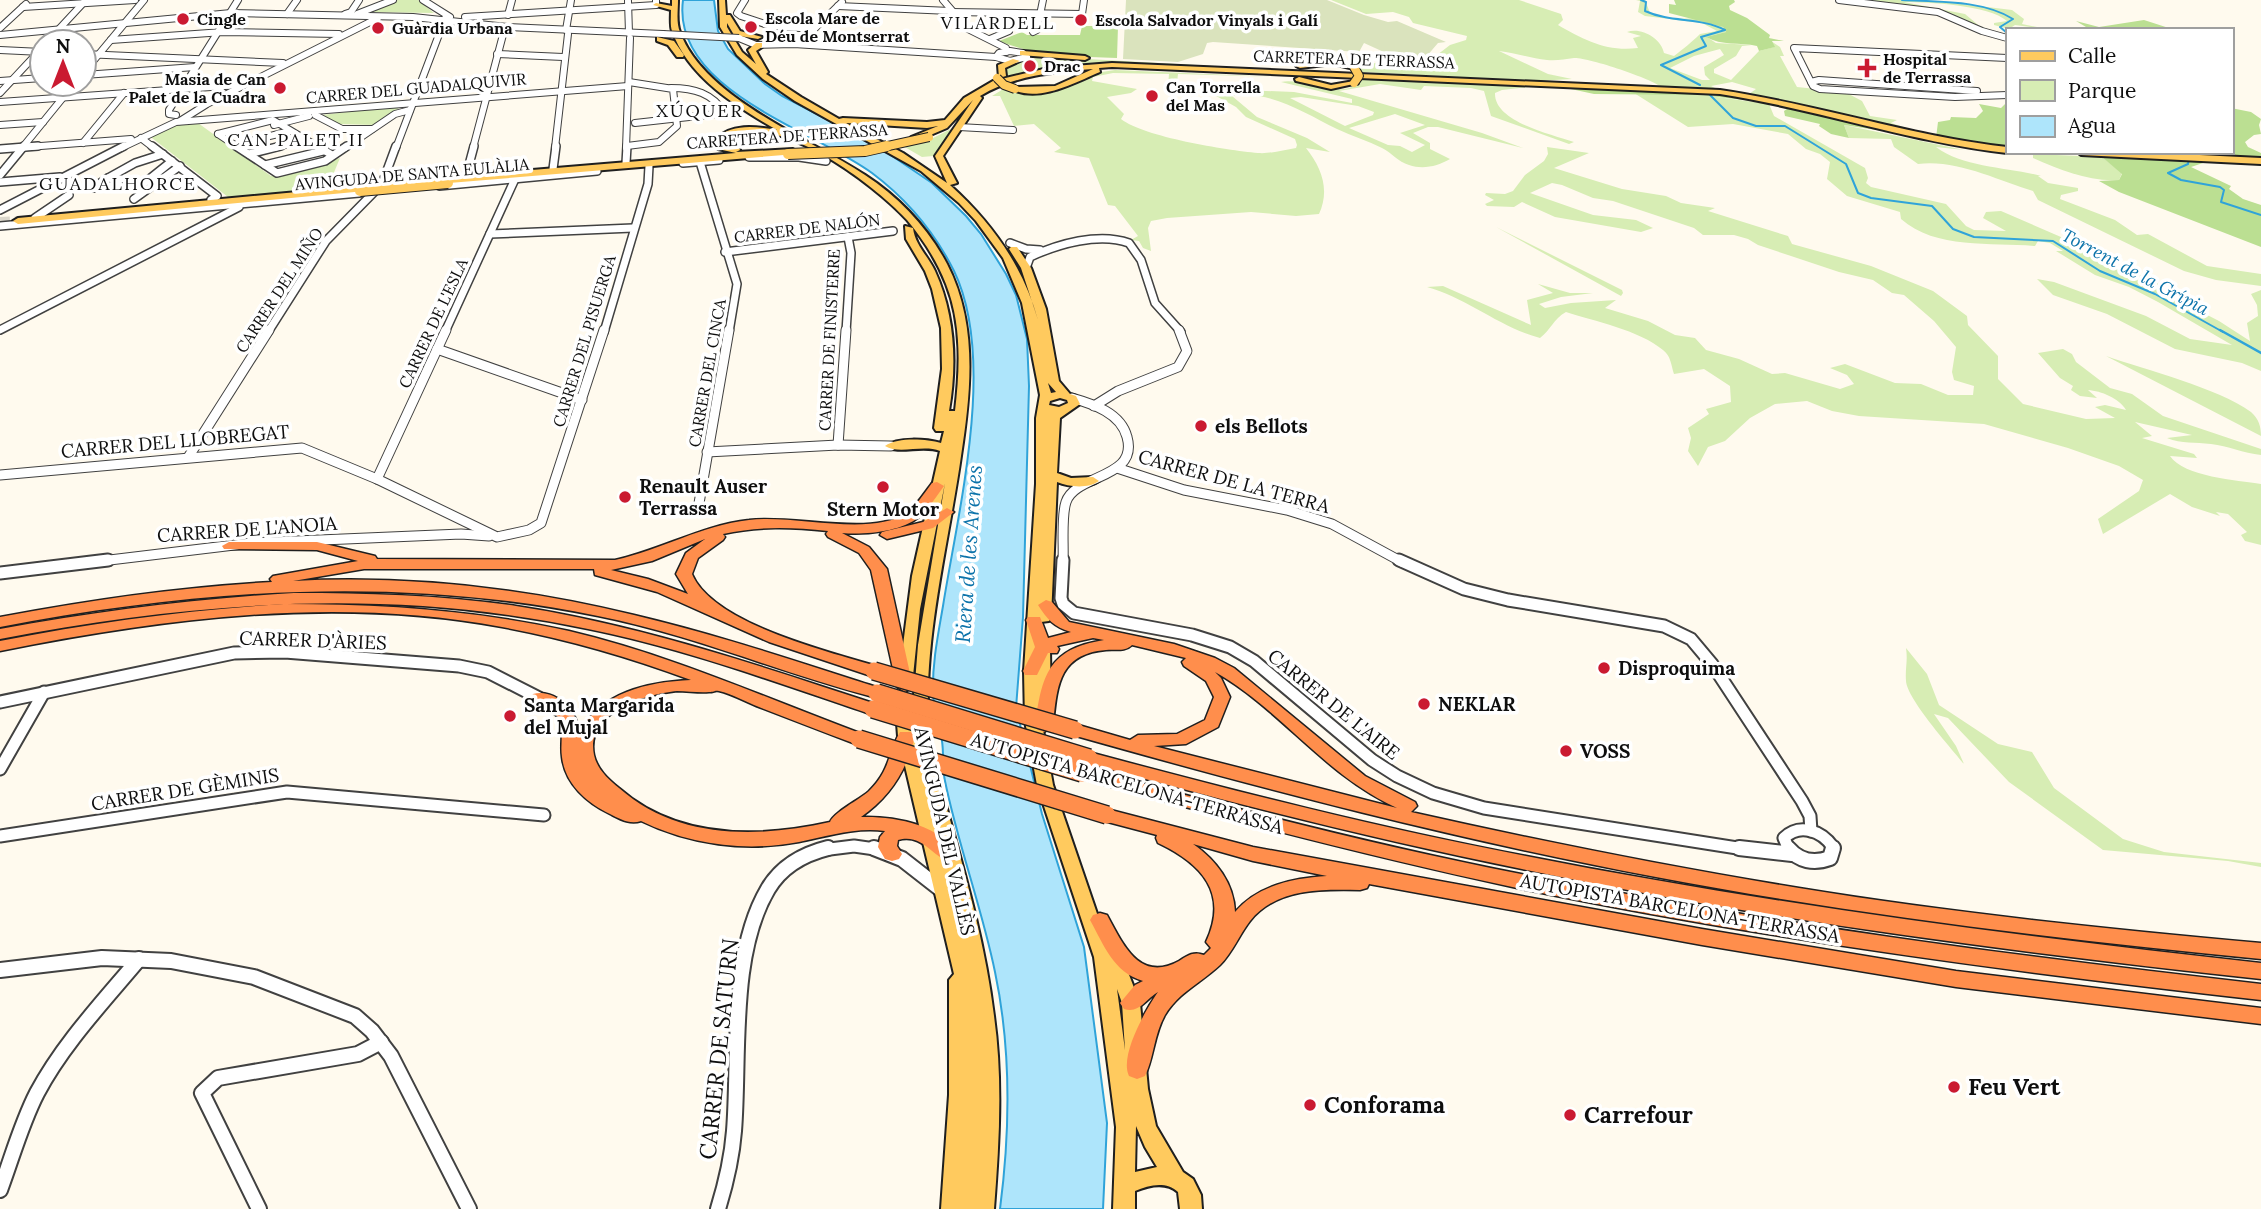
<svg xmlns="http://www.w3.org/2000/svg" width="2261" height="1209" font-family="Lora,serif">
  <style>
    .green { fill: #d7edb4; fill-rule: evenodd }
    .forest { fill: #bbdf92 }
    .cemetery { fill: #dae3bd }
    .water { fill: #aee5fb; stroke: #2fa3d9; stroke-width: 2 }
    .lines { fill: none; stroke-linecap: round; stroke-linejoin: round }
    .stream-far1 { stroke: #2fa3d9; stroke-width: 2 }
    .stream { stroke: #2fa3d9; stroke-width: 2.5 }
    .major-tunnel { stroke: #dbd7cc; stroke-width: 10; stroke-dasharray: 10 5; stroke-linecap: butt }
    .minor-far4-casing { stroke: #414141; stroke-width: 8 }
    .minor-far3-casing { stroke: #414141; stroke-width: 10 }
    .minor-far2-casing { stroke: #414141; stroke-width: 11 }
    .minor-far1-casing { stroke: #414141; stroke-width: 15 }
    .minor-casing { stroke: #414141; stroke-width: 18 }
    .major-casing { stroke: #1f1f1f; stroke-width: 4 }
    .highway-casing { stroke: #1f1f1f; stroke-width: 3 }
    .minor-far4 { stroke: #fff; stroke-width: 6 }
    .minor-far3 { stroke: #fff; stroke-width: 7 }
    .minor-far2 { stroke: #fff; stroke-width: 9 }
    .minor-far1 { stroke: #fff; stroke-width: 11 }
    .minor { stroke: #fff; stroke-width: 14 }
    .major { fill: #ffca5e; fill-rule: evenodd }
    .highway { fill: #ff8e4c; fill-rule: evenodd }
    .minor-bridge-casing { stroke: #414141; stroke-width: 8; stroke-linecap: butt }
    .major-bridge-far1-casing { stroke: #1f1f1f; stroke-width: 10; stroke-linecap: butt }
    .major-bridge-casing { stroke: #1f1f1f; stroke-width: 12; stroke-linecap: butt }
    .highway-bridge-casing { stroke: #1f1f1f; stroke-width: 20; stroke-linecap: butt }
    .minor-bridge { stroke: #fff; stroke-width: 6 }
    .major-bridge-far1 { stroke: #ffca5e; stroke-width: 8 }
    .major-bridge { stroke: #ffca5e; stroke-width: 10 }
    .highway-bridge { stroke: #ff8e4c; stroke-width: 17 }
    .poi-dot { fill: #ca1a31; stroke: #fff; stroke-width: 2.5 }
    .labels { text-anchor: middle; stroke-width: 7; stroke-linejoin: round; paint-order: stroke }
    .far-poi-label { font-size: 16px; font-weight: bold; fill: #0e0e0e; stroke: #fff; text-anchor: start }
    .far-street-label { font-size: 16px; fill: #0e0e0e; stroke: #fff }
    .far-neighbourhood-label { font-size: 18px; letter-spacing: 2px; fill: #0e0e0e; stroke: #fff }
    .far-water-label { font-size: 18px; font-style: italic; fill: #0c73aa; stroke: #fff }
    .poi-label { font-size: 19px; font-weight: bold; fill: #0e0e0e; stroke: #fff; text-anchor: start }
    .street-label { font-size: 19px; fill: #0e0e0e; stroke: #fff }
    .water-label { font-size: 21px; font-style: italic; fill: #0c73aa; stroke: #fff }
    .near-street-label { font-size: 23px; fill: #0e0e0e; stroke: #fff }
    .near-poi-label { font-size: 23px; font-weight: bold; fill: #0e0e0e; stroke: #fff; text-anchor: start }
  </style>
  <rect width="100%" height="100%" fill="#fffaee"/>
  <g class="green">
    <polygon points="398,0 418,0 434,13 369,12"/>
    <path d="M 1331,0 L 1519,0 L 1561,14 L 1563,20 L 1558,25 C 1584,40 1607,52 1638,48 L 1633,38 L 1641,36 L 1627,32 C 1641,27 1661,38 1664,53 L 1674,56 C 1684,48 1691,43 1700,34 L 1717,31 L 1702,23 L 1645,16 L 1638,12 L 1640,1 L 1636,0 L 1645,0 L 1650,13 C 1657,14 1665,19 1672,19 C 1688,19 1717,15 1726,32 L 1707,37 L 1716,43 L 1752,45 L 1742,46 L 1736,56 L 1714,69 L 1714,73 L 1731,80 L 1759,51 L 1774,47 L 1771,41 L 1780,47 L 1784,56 L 1780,56 L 1797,87 L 1845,92 L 1862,101 L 1870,116 L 1897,120 L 1891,123 L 1945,140 L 1749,94 L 1756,89 L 1732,82 L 1711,86 L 1717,89 L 1661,87 C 1653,79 1587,57 1574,58 C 1565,59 1557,61 1547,60 C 1531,58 1515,53 1499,51 L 1548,74 L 1572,79 L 1536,81 L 1362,72 L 1354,65 L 1359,64 L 1358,62 L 1441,68 L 1437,55 L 1450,45 L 1466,40 L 1467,36 L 1413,23 L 1409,17 L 1393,12 L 1366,14 ZM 1720,49 L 1724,55 L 1704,67 L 1705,75 L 1710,80 L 1702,80 L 1670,68 L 1694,56 Z"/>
    <path d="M 1843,0 L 1923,0 L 1971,5 L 2012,10 L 2024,19 L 2022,24 L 2052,30 L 2015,25 L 2009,29 L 1994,25 L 1994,23 L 2007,21 C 1989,5 1927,2 1904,2 L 1965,14 L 1983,29 L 2007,34 L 2007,37 L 1947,13 Z"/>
    <polygon points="1052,57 1319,72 1105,64 1053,67 1060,62"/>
    <polygon points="1037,58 1054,62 1050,66 1006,78 1004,67 1007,65"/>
    <path d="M 1115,70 L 1278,77 L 1178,74 L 1176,91 L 1168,87 L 1169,74 L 1113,73 L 1093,77 L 1092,81 L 1137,89 L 1131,93 L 1107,97 L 1124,114 L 1121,119 C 1144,137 1226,150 1258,153 C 1270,154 1283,150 1296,148 L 1297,145 L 1295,139 L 1246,117 L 1236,107 L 1209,92 L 1216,89 L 1294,92 L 1352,103 L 1352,99 L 1281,82 C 1306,77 1343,103 1362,79 L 1547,85 L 1502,90 L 1495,93 C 1494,122 1551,134 1574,142 L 1569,144 L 1491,116 L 1484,91 L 1471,88 L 1424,86 L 1421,90 L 1380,84 L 1339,91 L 1482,133 L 1523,148 L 1438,127 L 1428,127 L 1413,133 L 1430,143 L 1430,149 L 1450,159 C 1438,166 1423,170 1409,165 C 1398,162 1392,153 1382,148 C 1368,141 1352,136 1337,129 C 1304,113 1271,90 1232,96 L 1257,117 L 1307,138 L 1330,152 L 1306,148 C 1322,168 1330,190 1319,214 L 1296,216 L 1251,212 L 1167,218 L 1151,221 L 1148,228 L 1151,251 L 1143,248 L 1139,241 L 1131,240 L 1138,236 L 1115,206 L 1108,205 L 1089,158 L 1054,152 L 1061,148 L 1034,124 L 1014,126 L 1000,96 L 992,96 L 1005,88 L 1056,90 L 1072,86 L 1095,73 ZM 1301,97 L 1358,106 L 1374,112 L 1373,115 L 1345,126 L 1290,98 ZM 1395,114 L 1425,125 L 1400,133 L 1425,145 L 1412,152 L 1400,146 L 1388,145 L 1349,128 Z"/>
    <path d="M 1634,93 L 1701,95 L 1769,104 L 1774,116 L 1865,168 L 1868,178 L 1866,183 L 1871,187 L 1946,204 L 1966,226 L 1974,230 L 2006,231 L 1983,218 L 1986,212 L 2001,211 L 2098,253 L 2116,265 L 2156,282 L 2184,303 L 2219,321 L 2250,341 L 2247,323 L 2258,316 L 2257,305 L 2251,294 L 2261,290 L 2261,371 L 2242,363 L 2175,349 L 2107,314 L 2053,295 L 2037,279 L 2054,282 L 2146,316 L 2190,339 L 2232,345 L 2158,302 L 2129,287 L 2095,275 L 2056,251 L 2063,251 L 2050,243 L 2038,241 L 2035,246 C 1992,242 1936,250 1901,219 L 1900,212 L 1847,196 L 1827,179 L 1830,162 L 1820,154 L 1806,149 L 1788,134 L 1733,124 L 1688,127 Z"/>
    <polygon points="396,106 399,108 375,125 339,124 322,115"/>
    <polygon points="198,123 271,176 340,158 330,182 370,179 368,185 228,197 152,138 151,135 172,125"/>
    <path d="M 1844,125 L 1964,150 L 1936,147 C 1964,168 2008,167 2041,176 L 2038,176 L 2048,183 L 2078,188 L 2078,191 L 2061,195 L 2060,199 L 2115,220 L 2137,235 L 2148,234 L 2207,266 L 2261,274 L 2261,286 L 2216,280 L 2184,271 L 2038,200 L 2033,191 C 1997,180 1956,159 1918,164 L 1894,147 L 1891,139 L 1849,138 Z"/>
    <polygon points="953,128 933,156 922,157 903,146 933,138"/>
    <path d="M 1547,147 L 1589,153 L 1554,168 L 1622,189 L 1666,196 L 1681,203 L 1715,208 L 1708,211 L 1788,236 L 1792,244 L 1871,266 L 1933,291 L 1967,316 L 1968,325 L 1998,356 L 1998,379 L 2023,404 L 2086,419 L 2115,418 L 2095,407 L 2105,405 L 2126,410 C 2119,398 2101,391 2088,390 L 2097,398 L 2080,396 L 2071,390 L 2073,386 L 2060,378 L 2038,353 L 2063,349 L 2072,354 L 2076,362 L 2110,388 L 2132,394 L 2163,416 L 2261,449 L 2261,455 C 2243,453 2228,446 2211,444 C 2195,442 2182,444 2167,438 L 2192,435 L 2135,422 L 2152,436 L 2142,438 L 2194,454 L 2197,458 L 2170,456 C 2184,477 2237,480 2261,484 L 2261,545 L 2245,541 L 2241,535 L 2247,532 L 2228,514 L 2216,512 L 2220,516 L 2192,507 L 2170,494 L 2103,534 L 2098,519 L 2139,491 L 2143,480 L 2119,466 L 2068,448 L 1984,424 L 1859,416 L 1832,411 L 1807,401 L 1775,404 L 1750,418 L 1725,441 L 1708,447 L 1698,466 L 1688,451 L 1691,438 L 1688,428 L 1709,414 L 1706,409 L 1731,402 L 1730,386 L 1704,369 L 1674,374 C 1671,365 1671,356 1663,350 C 1639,330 1594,321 1566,312 C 1553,319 1551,330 1540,338 C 1499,327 1467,298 1427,287 L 1443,286 L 1531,325 L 1527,300 L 1553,293 L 1538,284 L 1570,293 L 1593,293 L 1561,297 L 1539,304 L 1545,308 L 1571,303 L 1616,300 L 1605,308 L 1648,321 L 1675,335 L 1695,338 L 1706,350 L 1739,359 L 1772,374 L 1785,373 L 1840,389 L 1854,384 L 1847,375 L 1830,368 L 1845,364 L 1895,383 L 1921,384 L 1948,395 L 1973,395 L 1974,386 L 1954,380 L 1952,372 L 1956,347 L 1934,321 L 1904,295 L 1892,293 L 1873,280 L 1839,272 L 1758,245 L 1748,239 L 1734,235 L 1703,235 L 1694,228 L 1613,201 L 1593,198 L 1562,185 L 1552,183 L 1530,193 L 1593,215 L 1636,220 L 1653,228 L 1641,232 L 1555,217 L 1522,202 L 1514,207 L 1487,206 L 1485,204 L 1494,200 L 1485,195 L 1486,193 L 1505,194 L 1513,191 L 1525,175 L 1544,161 L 1548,154 Z"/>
    <path d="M 2033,154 L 2102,157 L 2122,173 L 2119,180 C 2089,182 2061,170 2033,158 Z"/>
    <polygon points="1496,227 1622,290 1623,293 1621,296"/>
    <path d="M 2106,356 C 2146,370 2218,388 2251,412 C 2259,419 2261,427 2261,436 Z"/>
    <path d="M 1906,648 L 1927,674 L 1939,705 L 1998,744 L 2032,752 L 2054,788 L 2123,839 L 2164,852 L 2261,863 L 2261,867 L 2228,861 L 2103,850 L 2009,782 L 1948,718 L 1934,714 L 1956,746 L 1964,764 C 1951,748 1907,699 1906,681 C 1905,669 1908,661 1906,648 Z"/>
  </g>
  <g class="forest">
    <path d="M 1674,0 L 1734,0 L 1735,2 L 1729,6 L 1730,10 L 1747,18 L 1770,35 L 1769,38 L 1784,41 L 1772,41 L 1775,47 L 1759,51 L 1757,46 C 1740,42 1722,46 1706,37 L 1726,32 L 1723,27 L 1669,13 L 1669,4 L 1676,5 Z"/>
    <polygon points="2144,20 2175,30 2091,30 2076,21 2099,27"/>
    <path d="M 1082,26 L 1118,26 L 1117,58 C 1074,56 1038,57 999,41 L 1022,32 L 1027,35 L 1080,35 Z"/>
    <polygon points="1557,86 1741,97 1799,108 1883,131 1844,125 1849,138 1831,134 1819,126 1820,124 1785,116 1784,111 1787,109 1761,102 1701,95 1594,94"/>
    <polygon points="2007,102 2007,147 1936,138 1938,122 1950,120 1951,117 1976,118 1983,111 1979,104 2001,108"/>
    <polygon points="2231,108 2251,112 2261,119 2259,125 2261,134 2254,135 2245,142 2248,147 2261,153 2261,158 2168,152 2231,152"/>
    <polygon points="2102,157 2212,160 2191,167 2231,186 2229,189 2243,199 2261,205 2261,247 2119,192 2099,181 2119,180 2122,174"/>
  </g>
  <polygon class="cemetery" points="1126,0 1327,0 1364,15 1388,22 1397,21 1446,42 1438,43 1426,57 1433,64 1408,63 1364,43 1359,52 1213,42 1207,43 1203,54 1178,62 1123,59"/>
  <path class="water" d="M 683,0 L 714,0 L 718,31 L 728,49 L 765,84 L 782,96 L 876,145 L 932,183 L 966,216 L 981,234 L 1006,274 L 1016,295 L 1027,339 L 1029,386 L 1023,617 L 1016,708 L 1042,814 L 1084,947 L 1107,1123 L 1103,1209 L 1000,1209 C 1010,1132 1011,1048 995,972 C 982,908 958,845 945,781 C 942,768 944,754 942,741 C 939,725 934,709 933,694 C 932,664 938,635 943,606 C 958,511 997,360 954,271 C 934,231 908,200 872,173 C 814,130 671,90 683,0 Z"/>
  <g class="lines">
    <g class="stream-far1">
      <path d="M 1641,0 L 1646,2 L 1645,11 C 1671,23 1700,17 1725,30 L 1701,37 L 1706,46 L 1661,65 L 1700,85"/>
      <path d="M 1902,0 C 1938,2 1983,0 2013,19 L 2000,27 L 2007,33"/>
      <polyline points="1708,93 1733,118 1756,126 1785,126 1846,164 1858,193 1871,198 1932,206 1953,229 1974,237 2053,241 2100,271 2155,294 2223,332"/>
      <polyline points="2189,158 2188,164 2168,173 2181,180 2220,187 2224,190 2221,202 2261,215"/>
    </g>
    <polyline class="stream" points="2220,330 2261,353"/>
    <polyline class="major-tunnel" points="0,222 18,221"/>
    <defs>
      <g id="minor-far4">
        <polyline points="423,0 450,17"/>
        <polyline points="745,0 737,13 741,16 771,26 814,29"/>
        <polyline points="943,0 968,29 1006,48 1006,52"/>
        <polyline points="1839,0 1938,12 1982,31 2007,38"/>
        <polyline points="628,1 629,33"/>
        <polyline points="838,6 950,11"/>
        <polyline points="23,7 135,0"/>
        <polyline points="951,12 1082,14 1084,0"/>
        <polyline points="287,14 297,0"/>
        <polyline points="345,14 351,12 359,0"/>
        <polyline points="357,14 393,0"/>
        <polyline points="508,15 512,0"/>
        <polyline points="465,17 656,5 656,0"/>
        <polyline points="0,28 26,4"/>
        <polyline points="566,30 571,0"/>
        <polyline points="1033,32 1037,30 1043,0"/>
        <polyline points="0,35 231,13 413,17 507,27 663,34"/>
        <polyline points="739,38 756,45 794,44 996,57"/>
        <polyline points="990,39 1009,31"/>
        <polyline points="111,40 223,32 339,34"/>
        <polyline points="47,42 86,0"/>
        <polyline points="793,42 804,39 842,2"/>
        <polyline points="0,50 42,52"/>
        <polygon points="1010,51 1023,53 1027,57 1010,61 996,57 999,53"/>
        <polyline points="84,54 283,63"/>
        <polyline points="497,54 563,57"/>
        <polyline points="2007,58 1794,48 1813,86 1820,89 1955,97 2007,95"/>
        <polyline points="84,72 144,0"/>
        <polyline points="84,75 195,67"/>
        <polyline points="0,81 42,78"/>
        <polyline points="1811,82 1819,80 1977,91"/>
        <polyline points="0,93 42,48"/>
        <polyline points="0,102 239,85"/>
        <polyline points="176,115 169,114 169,110 238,0"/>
        <polyline points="315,115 342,129 372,129"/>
        <polyline points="180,121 207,104 378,18"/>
        <path d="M 635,123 L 725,113 C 712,93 694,88 671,88"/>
        <polyline points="0,125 43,122"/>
        <polyline points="274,125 309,116"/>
        <polyline points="959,127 1013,130"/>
        <polyline points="218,134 239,148"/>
        <polyline points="218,134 273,120 320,148"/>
        <polyline points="141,138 154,148"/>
        <polyline points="83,143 124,93"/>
        <polyline points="234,145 290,131"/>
        <polyline points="627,146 659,142 677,126 673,89 629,82"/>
        <polyline points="15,148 131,139"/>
        <polyline points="22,148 74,84"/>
        <polyline points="121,148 176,122 628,86"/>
        <polyline points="274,148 305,140"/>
        <polyline points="345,148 395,114 410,110"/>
        <polyline points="396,148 446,16"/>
        <polyline points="473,148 504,31"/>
        <polyline points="555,148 568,34"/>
        <polyline points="626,148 630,38"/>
      </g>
      <g id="minor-far3">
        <polyline points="152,146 217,196 211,200"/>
        <polyline points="236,146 277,173 325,161 347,146"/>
        <polyline points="317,146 332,155"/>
        <polyline points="0,149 38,146"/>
        <polyline points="249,154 281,146"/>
        <polyline points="749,157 799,157 826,161"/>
        <polyline points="700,162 737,284 729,332"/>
        <polyline points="626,163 627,146"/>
        <polyline points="683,163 719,160"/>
        <polyline points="265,165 323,151"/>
        <polyline points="553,169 556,146"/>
        <polyline points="0,175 24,146"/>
        <polyline points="466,176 474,146"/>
        <polygon points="108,178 121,179 109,188 93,188"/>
        <polyline points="108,178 135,163 163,154"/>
        <polyline points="0,182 60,177"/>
        <polyline points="142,185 172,161"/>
        <polyline points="439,186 597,171"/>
        <polyline points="134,199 180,166"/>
        <polyline points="0,210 124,146"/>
        <polyline points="35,218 69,195"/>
        <polyline points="0,226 370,192"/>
        <polyline points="490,234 633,228"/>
        <polyline points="1010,243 1026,249 1040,250"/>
        <polyline points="725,252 893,231"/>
        <path d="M 1026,268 L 1030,257 C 1058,244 1099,232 1129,243 L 1141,260 L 1155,303 L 1181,332"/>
        <polyline points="0,330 239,207"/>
        <polyline points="268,332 326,241 382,184 396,146"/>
        <polyline points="445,332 515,179"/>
        <polyline points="604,332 648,184 649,166"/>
        <polyline points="846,332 851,253 848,237"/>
      </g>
      <g id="minor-far2">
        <polyline points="437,349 582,400"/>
        <polyline points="1094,406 1118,391 1178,367 1187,351 1179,330"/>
        <polyline points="838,445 846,330"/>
        <polyline points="707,452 838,445 891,446"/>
        <polyline points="189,456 269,330"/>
        <polyline points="1117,468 1184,490 1287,510 1332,524 1402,562"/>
        <polyline points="0,475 302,448 377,479 497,537 529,530 541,523 604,330"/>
        <polyline points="377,479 446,330"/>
        <polyline points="698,509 729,330"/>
        <polyline points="93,562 251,543 461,534 489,536"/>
        <path d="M 1063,562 C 1064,546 1061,517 1066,502 C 1075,474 1139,479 1127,437 C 1121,413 1093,404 1072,398"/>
      </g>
      <g id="minor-far1">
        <polyline points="1063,560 1061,598 1063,604 1074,613 1192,635 1230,647 1254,661 1372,760 1397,776 1433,793 1484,808 1750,850"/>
        <polyline points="1399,560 1464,589 1508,600 1664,626 1691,639 1712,664 1802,801 1810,816 1811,831"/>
        <polyline points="0,573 108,560"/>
        <polyline points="0,702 234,653 285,652 459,666 488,672 539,698"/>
        <polyline points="0,769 44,692"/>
        <polyline points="0,836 287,792 544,815"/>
        <polyline points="822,850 854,846 882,850"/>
        <path d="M 1789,850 L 1784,838 C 1799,823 1821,830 1833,847 L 1832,850"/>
      </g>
      <g id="minor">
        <polyline points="874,848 902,859 943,891"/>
        <polyline points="1739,848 1792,854"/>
        <path d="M 1788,848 C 1799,861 1814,864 1830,858 L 1833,848"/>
        <polyline points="0,970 102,958 171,961 254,977 355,1016 372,1031 391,1056 469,1209"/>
        <path d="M 0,1190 C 12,1158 21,1124 37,1093 C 63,1044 103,1002 139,959"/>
        <polyline points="259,1209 202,1093 218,1078 358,1054 381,1042"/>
        <path d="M 718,1209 C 726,1183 732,1157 734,1131 C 740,1056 729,955 768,889 C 781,867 804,854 828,848"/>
      </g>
      <g id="major">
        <path d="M 672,0 L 678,0 C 678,10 676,23 680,32 C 704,98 809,138 865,175 C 899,197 928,228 947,264 C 978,324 971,391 961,456 C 948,548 918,657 931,750 C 954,838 983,925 994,1016 C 1003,1080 999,1145 994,1209 L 941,1209 L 949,1095 L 949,980 L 954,974 L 898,736 L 896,710 L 899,707 L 909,707 L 912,720 L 918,645 L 945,483 L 920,609 L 913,676 L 906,681 L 899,676 L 912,576 L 940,451 C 923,444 899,455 885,446 C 898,437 926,439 941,443 L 944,431 L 936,431 L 934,428 L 942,369 L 941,328 L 932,289 L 925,271 L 906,239 L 905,226 L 913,228 C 915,245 928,256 935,271 C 955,315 957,365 949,411 L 955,411 C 960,369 962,324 946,284 C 937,261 923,239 907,220 C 875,185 770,104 723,141 L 724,145 L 739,148 L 740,150 L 736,152 L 793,149 L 797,152 L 796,154 L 449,183 L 444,180 L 449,177 L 736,153 L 718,149 L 714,140 C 731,123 755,126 777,130 C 737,107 688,77 672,31 C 670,25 671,17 671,10 L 653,5 L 656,3 L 672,6 Z"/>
        <path d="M 719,0 L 725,0 L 726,15 L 730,15 L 740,31 L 762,37 L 758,39 L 734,35 L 727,23 L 727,27 L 742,52 L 756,64 L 748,50 L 756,43 L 762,43 L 762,47 L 756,51 L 768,72 L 766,74 L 801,97 L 839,119 L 843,118 L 927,122 L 945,120 L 964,98 L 993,81 L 1048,68 L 1112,63 L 1720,90 C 1817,104 1910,136 2007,147 L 2007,153 C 1910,142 1817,109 1720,94 L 1112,67 L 1099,68 L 1100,72 C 1074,83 1039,103 1011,89 L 1015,87 L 1055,86 L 1093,69 C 1054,72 1015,75 980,96 L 982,98 L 943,156 L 957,183 L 950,185 C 992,223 1023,266 1038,320 L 1021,268 L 1009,249 L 1011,247 L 1017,247 L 1031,268 L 1046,309 L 1059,381 L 1070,394 L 1076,396 L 1080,404 L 1060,418 L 1057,473 L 1071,478 L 1093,477 L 1099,481 C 1088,489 1069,487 1057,482 L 1051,618 L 1049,621 L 1041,622 L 1040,645 L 1048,646 L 1050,649 L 1051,709 L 1048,712 L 1040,713 L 1053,785 L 1107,943 L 1117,944 L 1140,1003 L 1148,1089 L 1156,1126 L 1183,1172 L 1193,1179 L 1201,1195 L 1202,1209 L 1180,1209 L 1178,1192 C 1166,1181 1149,1185 1135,1191 L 1135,1209 L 1113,1209 L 1116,1127 L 1094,957 L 1037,785 L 1025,721 L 1024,671 L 1036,484 L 1036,418 L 1040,395 L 1022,303 L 1003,258 L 976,221 L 959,203 L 921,171 L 795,101 L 763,79 L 737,55 L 720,27 ZM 973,100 L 935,156 L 947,183 L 903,153 L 846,123 L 927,128 L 938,126 L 911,137 L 911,141 L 914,142 L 947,128 ZM 1048,383 L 1056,392 L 1051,393 ZM 1060,398 L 1067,400 L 1068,403 L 1059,407 L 1049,405 L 1050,401 ZM 1117,989 L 1122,1003 L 1125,1050 ZM 1136,1126 L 1145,1147 L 1157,1167 L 1135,1172 Z"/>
        <polygon points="657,37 674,41 684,55 683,57 677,57 668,45 657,41"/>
        <polygon points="1023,51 1085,56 1089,58 1085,60 1020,55 1020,51"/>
        <polygon points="1013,59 1020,61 1005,68 1006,76 999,78 998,65"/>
        <polygon points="1333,60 1358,67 1354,69 1333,64 1300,68 1296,66"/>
        <polygon points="1299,77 1331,85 1354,81 1358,83 1331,89 1296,81 1295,79"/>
        <polygon points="2077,152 2138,152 2261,158 2261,164 2081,155"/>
        <polygon points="362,186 367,189 365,191 18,224 13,221 18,218"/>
      </g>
      <g id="highway">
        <path d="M 937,482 L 944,486 C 937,496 928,509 919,517 C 901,532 864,535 842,533 L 869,547 L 887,569 L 913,687 L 905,692 L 897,687 L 871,570 L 859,553 L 828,537 L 826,534 L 828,531 C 791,527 759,526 723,534 L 725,537 L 723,540 L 698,558 L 692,574 C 713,624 830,652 880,667 L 882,671 L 880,675 L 868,675 L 769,642 L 657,592 L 595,575 L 594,569 L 364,569 L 293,581 C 407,575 524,588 634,615 C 719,635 801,663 883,689 L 885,693 L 877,698 C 783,674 694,635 598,616 C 399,575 199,589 0,627 L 0,617 C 90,600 180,587 272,582 L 270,579 L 273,576 L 358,561 L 317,550 L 224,549 L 222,546 L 229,542 L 317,542 L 375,556 L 377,559 L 615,560 C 661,550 702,525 749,520 C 795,514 871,538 908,512 C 917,505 925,492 932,483 ZM 705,539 L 686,553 L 676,574 L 688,594 L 648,579 L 611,570 L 652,561 Z"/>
        <polygon points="947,508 954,512 933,528 887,539 880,535 882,532 923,522"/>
        <path d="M 294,593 C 368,593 443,595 516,606 C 641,625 760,666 879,705 L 882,709 L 879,713 L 867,713 C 775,682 683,648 588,629 C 390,587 198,601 0,639 L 0,629 C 98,611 195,599 294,593 Z"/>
        <path d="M 1046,600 L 1052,602 L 1069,622 L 1174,644 L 1215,658 L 1234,668 L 1365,776 L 1415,802 L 1417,806 L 1411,812 C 1540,841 1669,867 1799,888 C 1952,913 2107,929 2261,943 L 2261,959 C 2058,939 1856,915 1656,877 C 1458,840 1263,789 1069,734 L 1066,730 L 1069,726 L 1075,724 L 1130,740 L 1138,735 L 1177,734 L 1205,720 L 1214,697 L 1206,681 L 1184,666 L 1182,662 L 1186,658 L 1132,645 C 1125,652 1116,649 1106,650 C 1058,654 1057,687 1053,726 L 1044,732 L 1038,730 L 1035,726 C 1042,675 1048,649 1104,640 L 1093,638 L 1057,646 L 1059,649 L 1057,653 L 1048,653 L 1037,675 L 1025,675 L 1023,671 L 1035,647 L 1026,620 L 1028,617 L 1040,617 L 1048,638 L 1071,632 C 1054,627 1047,619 1038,605 ZM 1215,672 C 1282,710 1324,775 1397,808 L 1154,746 L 1186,744 L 1218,727 L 1230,697 L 1221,678 Z"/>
        <path d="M 284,604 C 381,604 475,610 569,631 C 671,655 768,699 865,735 L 868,739 L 865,743 L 853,743 C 821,731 790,719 759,707 C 746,702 732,694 719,691 C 714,690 715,692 709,692 C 699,693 688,691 677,691 C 646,694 585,712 594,755 C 597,769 608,779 619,788 C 678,840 758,838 830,822 C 834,812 859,800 869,791 C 891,769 887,755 900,732 L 912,732 L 915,736 C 907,770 890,797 861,817 C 894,816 940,824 959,855 L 956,860 C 935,866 927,832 898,840 L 897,846 L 902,854 L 899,859 L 892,861 L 885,859 L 878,847 L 880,837 L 885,831 C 856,827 828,836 799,842 C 746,852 690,845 641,821 C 630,825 620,819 610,814 C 587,803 565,784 562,757 C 560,744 564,731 560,719 C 551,709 538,707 531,698 L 533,694 C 555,688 579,712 579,733 C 601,692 647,682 691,680 C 629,657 567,639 502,627 C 336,596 164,618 0,651 L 0,641 C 95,622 188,610 284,604 Z"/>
        <path d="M 1089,752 C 1234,791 1379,828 1526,856 C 1769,904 2015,936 2261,963 L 2261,979 C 2013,952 1766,920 1522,869 C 1374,839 1228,802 1083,762 L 1080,758 L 1083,754 Z"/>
        <path d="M 1082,767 C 1227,807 1373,845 1521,874 C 1766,923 2013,956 2261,984 L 2261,1000 C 2012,972 1763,939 1517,888 C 1368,856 1222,818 1076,777 L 1073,773 L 1076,769 Z"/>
        <path d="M 1107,809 L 1253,847 L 1702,929 L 1956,971 L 2261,1008 L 2261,1024 L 1956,987 L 1702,945 L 1369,884 L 1367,888 L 1360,890 C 1322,889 1276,888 1250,921 C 1239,935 1233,952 1220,965 C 1201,983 1179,992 1165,1015 C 1154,1034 1154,1057 1145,1076 L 1137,1079 L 1129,1076 C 1119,1056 1146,1009 1158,992 C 1146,999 1139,1014 1124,1009 L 1120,1003 L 1135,985 L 1143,981 C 1113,972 1104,945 1090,920 L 1093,915 L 1100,913 L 1107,915 C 1123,944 1139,983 1179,961 C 1188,955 1194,951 1204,955 L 1211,948 L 1206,942 C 1229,893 1202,864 1158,843 L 1156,838 L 1157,835 L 1100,820 L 1098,815 L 1100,810 ZM 1193,844 L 1253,861 L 1327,876 C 1294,878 1258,885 1235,912 C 1234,883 1216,860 1193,844 Z"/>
      </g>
    </defs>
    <use href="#minor-far4" class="minor-far4-casing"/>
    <use href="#minor-far3" class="minor-far3-casing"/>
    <use href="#minor-far2" class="minor-far2-casing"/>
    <use href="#minor-far1" class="minor-far1-casing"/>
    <use href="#minor" class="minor-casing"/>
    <use href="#major" class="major-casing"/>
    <use href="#highway" class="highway-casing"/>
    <use href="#minor-far4" class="minor-far4"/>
    <use href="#minor-far3" class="minor-far3"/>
    <use href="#minor-far2" class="minor-far2"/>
    <use href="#minor-far1" class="minor-far1"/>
    <use href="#minor" class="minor"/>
    <use href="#major" class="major"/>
    <use href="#highway" class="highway"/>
    <defs>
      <polyline id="minor-bridge" points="663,34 739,38"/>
      <g id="major-bridge-far1">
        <polyline points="1354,67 1359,76 1354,83"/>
        <polyline points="997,78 1004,85 1015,89"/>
        <polyline points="879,148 929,137"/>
      </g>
      <g id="major-bridge">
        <polyline points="788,154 865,151 887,146"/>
        <polyline points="360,191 448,183"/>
      </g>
      <g id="highway-bridge">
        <polyline points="874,671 1075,730"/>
        <polyline points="877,693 1089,758"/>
        <polyline points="873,709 1082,773"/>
        <polyline points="859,739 1107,815"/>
      </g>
    </defs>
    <use href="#minor-bridge" class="minor-bridge-casing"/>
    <use href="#major-bridge-far1" class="major-bridge-far1-casing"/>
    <use href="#major-bridge" class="major-bridge-casing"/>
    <use href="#highway-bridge" class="highway-bridge-casing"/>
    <use href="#minor-bridge" class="minor-bridge"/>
    <use href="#major-bridge-far1" class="major-bridge-far1"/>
    <use href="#major-bridge" class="major-bridge"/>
    <use href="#highway-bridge" class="highway-bridge"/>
  </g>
  <g class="poi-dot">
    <circle cx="183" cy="19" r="7"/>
    <circle cx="1081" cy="20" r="7"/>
    <circle cx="751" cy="27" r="7"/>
    <circle cx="378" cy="28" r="7"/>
    <circle cx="1030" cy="66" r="7"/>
    <path d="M1863.5 57.5h7v7h7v7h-7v7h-7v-7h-7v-7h7z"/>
    <circle cx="280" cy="88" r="7"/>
    <circle cx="1152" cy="96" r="7"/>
    <circle cx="1201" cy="426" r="7"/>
    <circle cx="883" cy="487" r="7"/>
    <circle cx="625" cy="497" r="7"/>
    <circle cx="1604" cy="668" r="7"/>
    <circle cx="1424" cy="704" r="7"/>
    <circle cx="510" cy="716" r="7"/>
    <circle cx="1566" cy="751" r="7"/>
    <circle cx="1954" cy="1087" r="7"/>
    <circle cx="1310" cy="1105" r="7"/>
    <circle cx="1570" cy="1115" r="7"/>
  </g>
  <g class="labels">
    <g class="far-poi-label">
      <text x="765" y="24">Escola Mare de<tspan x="765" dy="18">Déu de Montserrat</tspan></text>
      <text x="197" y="25">Cingle</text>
      <text x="1095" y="26">Escola Salvador Vinyals i Galí</text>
      <text x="392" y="34">Guàrdia Urbana</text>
      <text x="1883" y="65">Hospital<tspan x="1883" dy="18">de Terrassa</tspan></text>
      <text x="1044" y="72">Drac</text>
      <text x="266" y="85" text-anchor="end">Masia de Can<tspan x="266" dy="18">Palet de la Cuadra</tspan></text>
      <text x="1166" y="93">Can Torrella<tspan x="1166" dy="18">del Mas</tspan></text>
    </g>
    <g class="far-street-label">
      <text transform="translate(1354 59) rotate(2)" y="6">CARRETERA DE TERRASSA</text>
      <text transform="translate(416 88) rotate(-5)" y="6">CARRER DEL GUADALQUIVIR</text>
      <text transform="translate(787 136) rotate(-4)" y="6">CARRETERA DE TERRASSA</text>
      <text transform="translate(412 174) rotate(-5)" y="6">AVINGUDA DE SANTA EULÀLIA</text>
      <text transform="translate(807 228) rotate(-7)" y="6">CARRER DE NALÓN</text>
      <text transform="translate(279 290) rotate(-57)" y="6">CARRER DEL MIÑO</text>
      <text transform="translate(433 323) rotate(-65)" y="6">CARRER DE L'ESLA</text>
      <text transform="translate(829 340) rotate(-87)" y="6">CARRER DE FINISTERRE</text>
      <text transform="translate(584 341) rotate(-73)" y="6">CARRER DEL PISUERGA</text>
      <text transform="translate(707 373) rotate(-80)" y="6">CARRER DEL CINCA</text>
    </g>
    <g class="far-neighbourhood-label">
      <text x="998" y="29">VILARDELL</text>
      <text x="700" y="117">XÚQUER</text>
      <text x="296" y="146">CAN PALET II</text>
      <text x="118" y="190">GUADALHORCE</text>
    </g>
    <g class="far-water-label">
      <text transform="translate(2135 272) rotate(28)" y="6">Torrent de la Grípia</text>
    </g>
    <g class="poi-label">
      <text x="1215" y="433">els Bellots</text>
      <text x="639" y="493">Renault Auser<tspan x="639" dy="22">Terrassa</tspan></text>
      <text x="883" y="516" text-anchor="middle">Stern Motor</text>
      <text x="1618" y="675">Disproquima</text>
      <text x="1438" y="711">NEKLAR</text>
      <text x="524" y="712">Santa Margarida<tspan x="524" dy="22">del Mujal</tspan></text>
      <text x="1580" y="758">VOSS</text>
    </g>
    <g class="street-label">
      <text transform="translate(175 441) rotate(-5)" y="7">CARRER DEL LLOBREGAT</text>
      <text transform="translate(1234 481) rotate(15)" y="7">CARRER DE LA TERRA</text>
      <text transform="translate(247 529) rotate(-4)" y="7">CARRER DE L'ANOIA</text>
      <text transform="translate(313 640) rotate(2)" y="7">CARRER D'ÀRIES</text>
      <text transform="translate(1334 704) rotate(39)" y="7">CARRER DE L'AIRE</text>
      <text transform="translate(1127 783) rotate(16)" y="7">AUTOPISTA BARCELONA-TERRASSA</text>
      <text transform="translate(185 789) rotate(-9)" y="7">CARRER DE GÈMINIS</text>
      <text transform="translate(945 831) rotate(77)" y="7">AVINGUDA DEL VALLÈS</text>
      <text transform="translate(1680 908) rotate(10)" y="7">AUTOPISTA BARCELONA-TERRASSA</text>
    </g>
    <g class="water-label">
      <text transform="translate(969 554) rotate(-86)" y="7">Riera de les Arenes</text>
    </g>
    <g class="near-street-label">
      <text transform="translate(719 1049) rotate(-84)" y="8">CARRER DE SATURN</text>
    </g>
    <g class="near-poi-label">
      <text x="1968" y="1095">Feu Vert</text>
      <text x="1324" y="1113">Conforama</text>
      <text x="1584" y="1123">Carrefour</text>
    </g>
  </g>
  <rect x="2006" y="28" width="228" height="126" fill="#ffffff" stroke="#9f9f9f" stroke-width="2"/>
  <rect x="2020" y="51" width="35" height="10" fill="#ffca5e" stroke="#9f9f9f" stroke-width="2"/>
  <text x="2068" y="63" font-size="21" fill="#0e0e0e">Calle</text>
  <rect x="2020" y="80" width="35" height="21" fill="#d7edb4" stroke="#9f9f9f" stroke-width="2"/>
  <text x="2068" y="98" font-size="21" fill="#0e0e0e">Parque</text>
  <rect x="2020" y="116" width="35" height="21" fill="#aee5fb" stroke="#9f9f9f" stroke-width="2"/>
  <text x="2068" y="133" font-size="21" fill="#0e0e0e">Agua</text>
  <g transform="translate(63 63)"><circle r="33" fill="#ffffff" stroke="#9f9f9f" stroke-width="2"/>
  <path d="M0-5L12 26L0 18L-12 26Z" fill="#ca1a31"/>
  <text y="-10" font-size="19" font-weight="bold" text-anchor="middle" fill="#0e0e0e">N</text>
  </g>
</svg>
